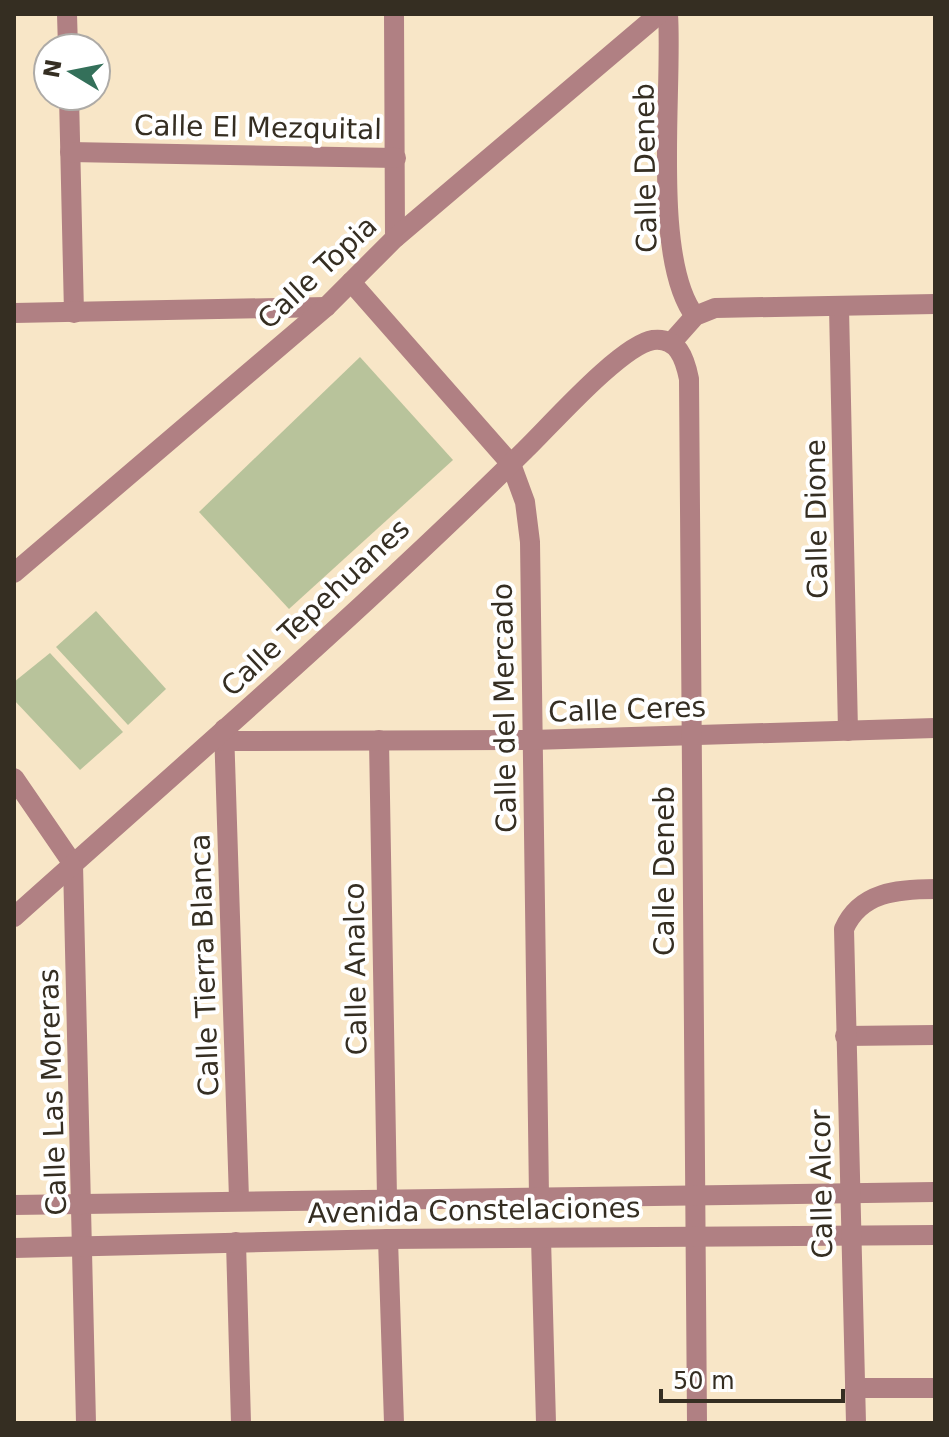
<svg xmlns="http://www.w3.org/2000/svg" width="949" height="1437" font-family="'DejaVu Sans',sans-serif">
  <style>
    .green { fill: #b8c39b }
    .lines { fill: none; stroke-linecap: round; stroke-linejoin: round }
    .minor { stroke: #b08083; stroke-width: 20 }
    .labels { text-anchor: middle; stroke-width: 8; stroke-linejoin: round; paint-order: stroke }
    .street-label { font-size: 28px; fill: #352e22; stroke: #fff }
  </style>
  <rect width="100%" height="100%" fill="#f8e6c7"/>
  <g class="green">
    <polygon points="360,357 453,460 289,609 199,512"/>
    <polygon points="96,611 166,689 128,725 56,647"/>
    <polygon points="50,653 123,732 80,770 14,700 14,682"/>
  </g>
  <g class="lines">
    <g class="minor">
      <polyline points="67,14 68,48"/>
      <polyline points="394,14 395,238"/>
      <path d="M 668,14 C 673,89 651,259 695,316"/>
      <polyline points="69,96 74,313"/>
      <polyline points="70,152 396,158"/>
      <polyline points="351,282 511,464 525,502 530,542 539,1197"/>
      <polyline points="839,307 848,731"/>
      <polyline points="14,313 326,307"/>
      <polyline points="671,343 695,316 715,308 935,304"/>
      <polyline points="14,573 326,307 395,238 659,14"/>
      <polyline points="224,729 239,1199"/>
      <polyline points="379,740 387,1198"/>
      <polyline points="224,741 532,740 935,728"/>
      <polyline points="14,778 73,864 86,1423"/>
      <path d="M 14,917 C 186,763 361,612 525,450 C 550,426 621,345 653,340 C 678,337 685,359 689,379 L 697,1423"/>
      <polyline points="845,1036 935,1035"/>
      <polyline points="14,1205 935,1192"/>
      <polyline points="541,1238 546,1423"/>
      <polyline points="388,1239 394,1423"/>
      <polyline points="236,1242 241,1423"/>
      <polyline points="14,1248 388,1239 935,1235"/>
      <polyline points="855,1388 935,1388"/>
      <path d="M 856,1423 L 844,929 C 860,892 898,889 935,889"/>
    </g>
  </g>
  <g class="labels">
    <g class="street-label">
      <text transform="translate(258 127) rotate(1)" y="10">Calle El Mezquital</text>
      <text transform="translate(645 168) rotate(-91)" y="10">Calle Deneb</text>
      <text transform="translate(317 272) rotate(-43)" y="10">Calle Topia</text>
      <text transform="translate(816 519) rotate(-91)" y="10">Calle Dione</text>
      <text transform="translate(315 607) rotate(-43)" y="10">Calle Tepehuanes</text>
      <text transform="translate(504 708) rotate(-91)" y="10">Calle del Mercado</text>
      <text transform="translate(627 709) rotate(-2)" y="10">Calle Ceres</text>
      <text transform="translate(664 871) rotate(-90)" y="10">Calle Deneb</text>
      <text transform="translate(204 965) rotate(-92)" y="10">Calle Tierra Blanca</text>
      <text transform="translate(355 969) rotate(-91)" y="10">Calle Analco</text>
      <text transform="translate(52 1092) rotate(-92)" y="10">Calle Las Moreras</text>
      <text transform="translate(821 1184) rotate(-91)" y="10">Calle Alcor</text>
      <text transform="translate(474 1210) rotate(-1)" y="10">Avenida Constelaciones</text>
    </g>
  </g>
  <rect width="949" height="1437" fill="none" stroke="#352e22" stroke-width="32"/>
  <g transform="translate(72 72) rotate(280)"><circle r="38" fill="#ffffff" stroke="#aeaba7" stroke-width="2"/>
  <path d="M0-6L14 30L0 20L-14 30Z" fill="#34705a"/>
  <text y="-12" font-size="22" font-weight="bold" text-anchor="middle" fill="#352e22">N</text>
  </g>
  <path d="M661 1389v12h182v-12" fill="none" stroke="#352e22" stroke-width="4"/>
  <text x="673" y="1389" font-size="24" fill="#352e22" stroke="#ffffff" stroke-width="6" paint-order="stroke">50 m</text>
</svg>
